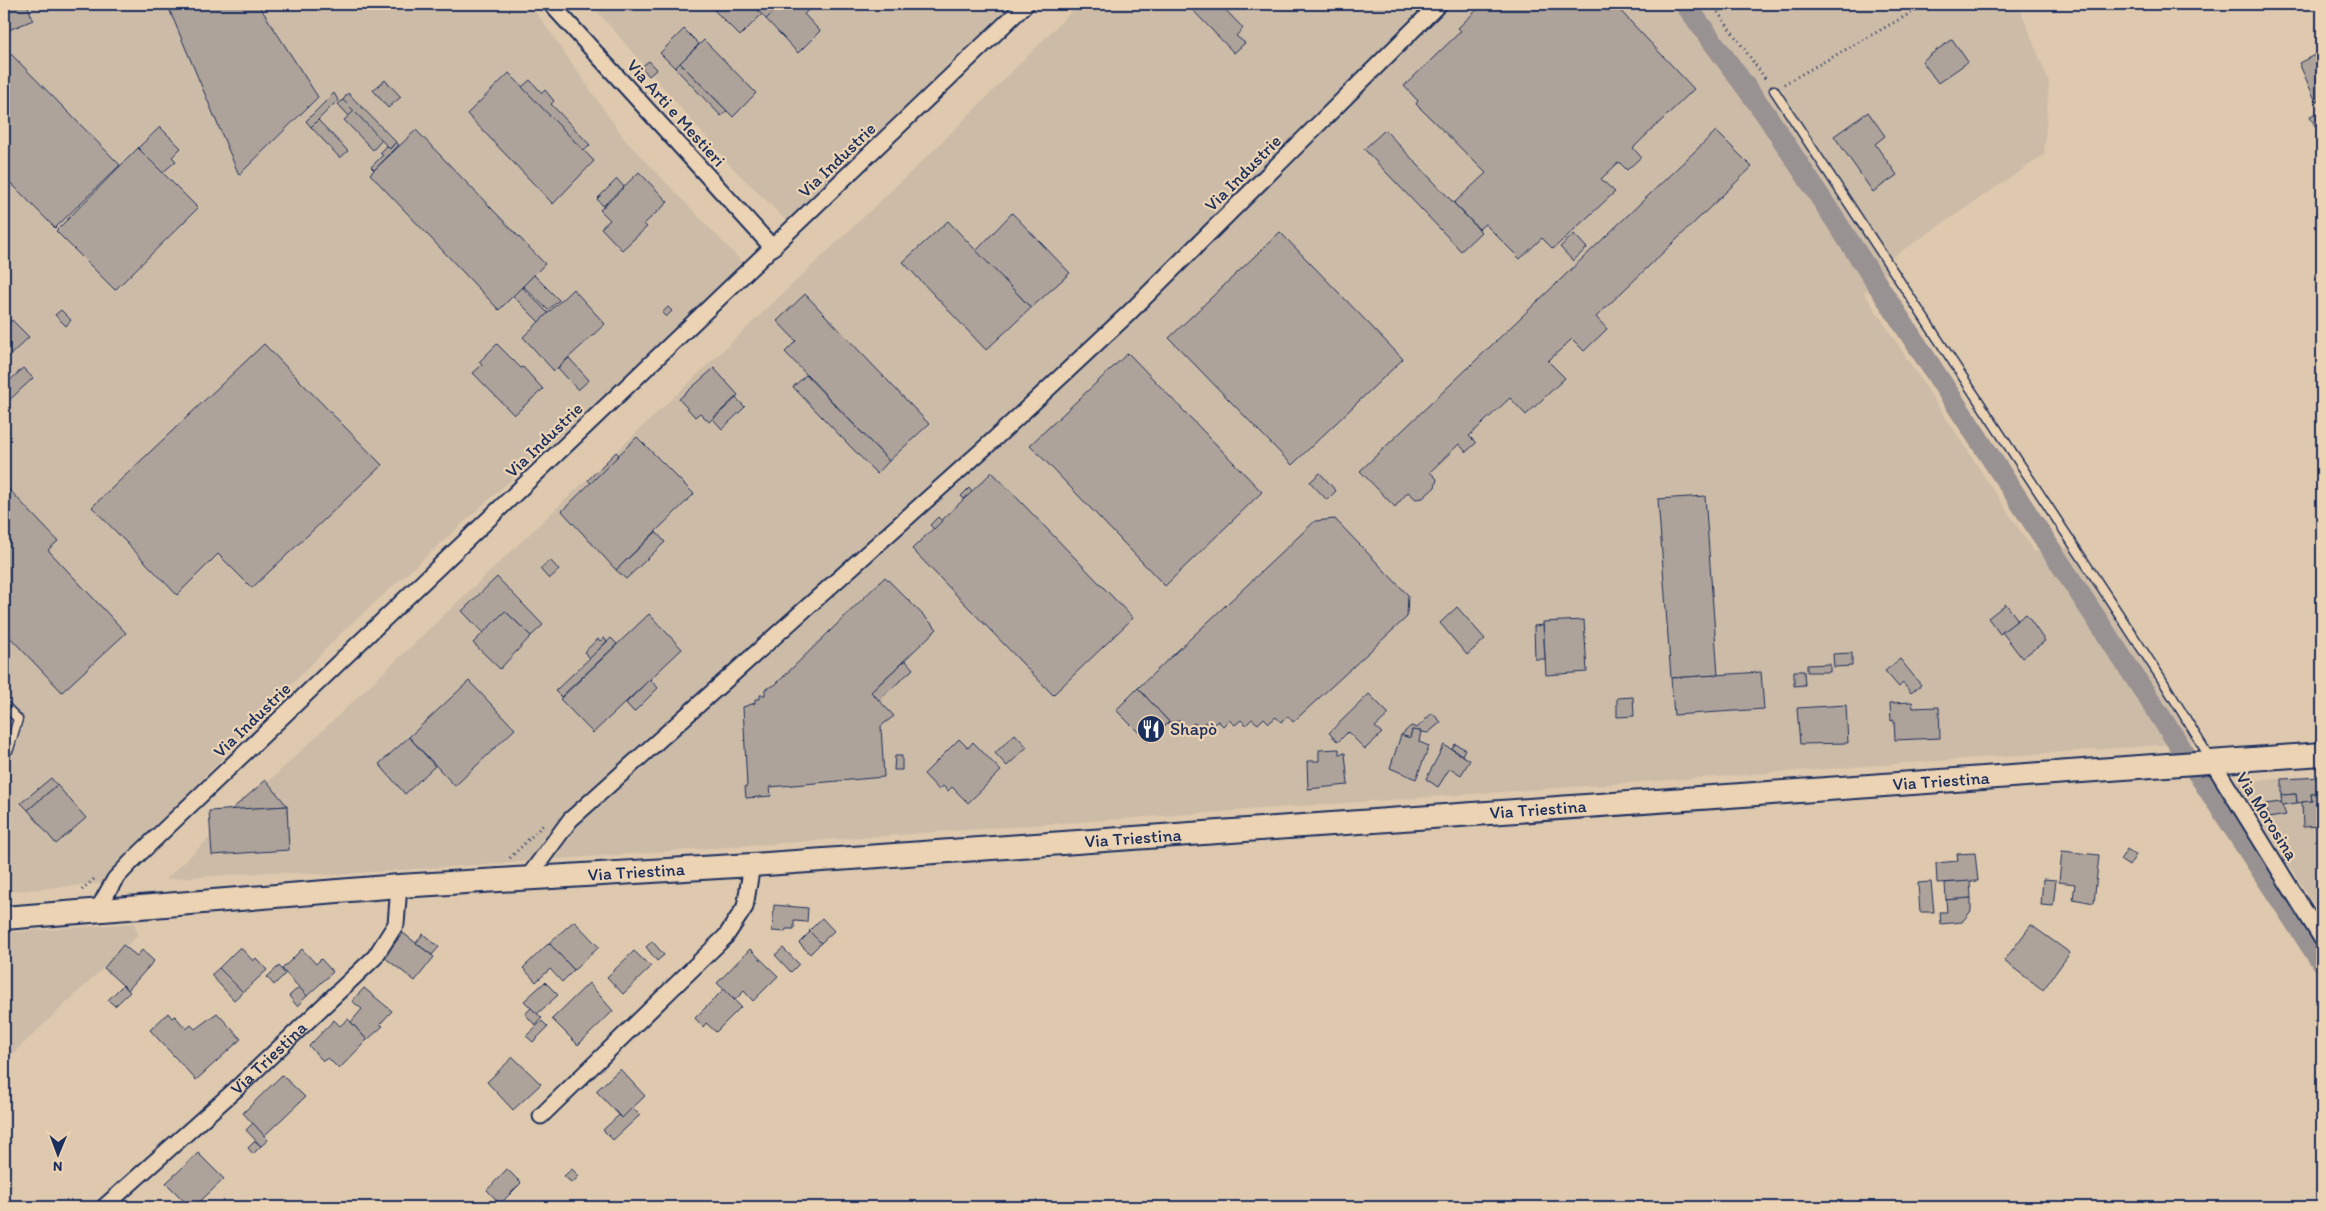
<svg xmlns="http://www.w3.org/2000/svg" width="2326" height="1211" font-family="Itim,sans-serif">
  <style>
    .built { fill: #ccbba7 }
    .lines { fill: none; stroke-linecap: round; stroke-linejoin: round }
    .canal { stroke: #999292; stroke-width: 21 }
    .building { fill: #aea39a; stroke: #1b2f5e }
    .service-casing { stroke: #1b2f5e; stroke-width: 11 }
    .minor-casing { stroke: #1b2f5e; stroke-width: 19 }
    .secondary-casing { stroke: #1b2f5e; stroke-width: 26 }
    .path { stroke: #1b2f5e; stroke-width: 3; stroke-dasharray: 1 4; stroke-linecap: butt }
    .service { stroke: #ebd3b3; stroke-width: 8 }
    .minor { stroke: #ebd3b3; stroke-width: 15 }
    .secondary { stroke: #ebd3b3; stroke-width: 22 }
    .labels { text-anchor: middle; stroke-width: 4.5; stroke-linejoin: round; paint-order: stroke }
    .street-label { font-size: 18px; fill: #1b2f5e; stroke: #ebd3b3 }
    .poi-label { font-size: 18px; fill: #1b2f5e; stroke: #ebd3b3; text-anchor: start }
  </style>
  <rect width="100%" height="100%" fill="#dec9ae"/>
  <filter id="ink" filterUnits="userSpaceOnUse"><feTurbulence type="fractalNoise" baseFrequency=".02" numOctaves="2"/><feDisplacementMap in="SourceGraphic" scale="10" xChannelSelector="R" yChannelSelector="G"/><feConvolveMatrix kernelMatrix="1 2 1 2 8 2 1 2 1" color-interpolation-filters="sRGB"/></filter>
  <g filter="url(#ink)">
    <g class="built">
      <polygon points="4,4 527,4 538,15 626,141 747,267 340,634 104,883 4,892"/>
      <polygon points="591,4 1022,4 792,226 731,166"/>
      <polygon points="1079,4 2018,4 2049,82 2044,155 1890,259 1895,267 1864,293 2034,552 2076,546 2203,742 333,875 269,872 166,879 934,150"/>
      <polygon points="2322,776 2322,917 2236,782"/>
      <polygon points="134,923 138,935 4,1062 4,933"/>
    </g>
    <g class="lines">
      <polyline class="canal" points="1685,4 1765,113 2322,963"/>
    </g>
    <g class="building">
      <polygon points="4,4 27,4 33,20 4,32"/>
      <polygon points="167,4 258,4 318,97 239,175"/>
      <polygon points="708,4 752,4 762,14 740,36"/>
      <polygon points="752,4 782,4 766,19"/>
      <polygon points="782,4 815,4 804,14 820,31 798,53 766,19"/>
      <polygon points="1187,4 1220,4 1243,28 1236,36 1245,43 1234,53"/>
      <polygon points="1483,4 1614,4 1694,89 1633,148 1641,157 1627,170 1619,162 1601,179 1615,192 1553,249 1542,238 1520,259 1485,224 1479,229 1454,203 1486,173 1416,104 1418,101 1404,86 1461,31 1458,28"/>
      <polygon points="684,29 699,44 675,68 660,53"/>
      <polygon points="1952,39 1968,62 1938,83 1922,61"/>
      <polygon points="704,40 756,93 733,117 680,63"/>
      <polygon points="2322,51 2322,99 2316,102 2299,63"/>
      <polygon points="9,52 120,165 55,228 4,176 4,58"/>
      <polygon points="649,61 657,69 649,76 641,67"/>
      <polygon points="680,63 727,111 721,116 675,68"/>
      <polygon points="509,73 594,161 553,204 467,114"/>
      <polygon points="385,80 401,97 388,108 373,90"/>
      <polygon points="530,80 542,93 545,90 554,101 551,104 590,145 584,151 522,87"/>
      <polygon points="334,93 338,100 311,127 306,121"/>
      <polygon points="348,93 396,142 390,149 343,100"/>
      <polygon points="343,100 354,111 349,116 338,104"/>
      <polygon points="354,111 382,140 373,150 344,120"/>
      <polygon points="1868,112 1885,136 1875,144 1897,175 1873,192 1834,136"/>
      <polygon points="2317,113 2322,122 2315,126 2310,116"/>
      <polygon points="318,120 348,151 340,158 311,127"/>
      <polygon points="160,127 181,148 172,157 176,161 162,173 138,148"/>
      <polygon points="416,130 545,264 499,310 370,174"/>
      <polygon points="1385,130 1481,232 1461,251 1364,149"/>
      <polygon points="1716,131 1752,167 1596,317 1607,329 1584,351 1572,339 1548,361 1565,378 1526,415 1510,398 1469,436 1476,443 1466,452 1459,444 1430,472 1437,479 1435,487 1423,498 1416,499 1408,492 1395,507 1360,471"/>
      <polygon points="396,142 399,145 374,170 371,167 383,155 380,153 387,146 390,149"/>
      <polygon points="138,148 198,208 115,290 56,231"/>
      <polygon points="639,172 668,202 644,224 647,227 622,250 601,228 610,220 600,210"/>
      <polygon points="617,179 624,187 603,206 597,199"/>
      <polygon points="1012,213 1070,273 1031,308 976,251"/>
      <polygon points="948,221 1031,308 986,350 903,262"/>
      <polygon points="1280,232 1403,359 1292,465 1169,338"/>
      <polygon points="1574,234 1587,248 1573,261 1560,247"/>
      <polygon points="534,275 559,300 548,310 523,286"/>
      <polygon points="522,287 548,313 539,322 513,296"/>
      <polygon points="573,289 605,324 554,371 523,337"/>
      <polygon points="805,294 929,424 889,461 785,352 796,341 777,321"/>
      <polygon points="668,307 672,311 666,317 662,313"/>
      <polygon points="61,310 71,320 66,326 55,315"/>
      <polygon points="12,320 29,337 4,361 4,323 7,326"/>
      <polygon points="264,344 382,465 252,588 218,554 177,595 92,507"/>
      <polygon points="497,344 521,368 523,367 543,389 514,415 473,373 482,365 479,362"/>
      <polygon points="1128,353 1262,492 1165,586 1030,445"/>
      <polygon points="569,358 589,380 578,390 558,368"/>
      <polygon points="23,368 33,378 4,405 4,386"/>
      <polygon points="714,368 738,395 709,422 700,413 695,417 679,399"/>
      <polygon points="806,375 889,461 877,474 793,387"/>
      <polygon points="736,398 745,407 722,429 713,419"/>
      <polygon points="637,437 694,494 616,570 562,511"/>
      <polygon points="616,452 619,455 591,483 588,480"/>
      <polygon points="992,472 1133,618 1053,695 912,549"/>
      <polygon points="1320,473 1336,491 1327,500 1310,482"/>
      <polygon points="4,484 58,541 48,550 126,633 62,692 4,631"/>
      <polygon points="969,488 972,492 964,499 961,496"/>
      <polygon points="1705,496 1718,675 1671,678 1658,499"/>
      <polygon points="938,517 942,521 934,529 930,525"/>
      <polygon points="1335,519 1408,595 1407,617 1293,722 1288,716 1281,722 1276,717 1269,723 1264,718 1258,724 1252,719 1246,725 1241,720 1235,725 1229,720 1223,726 1218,721 1211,726 1206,722 1199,726 1194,723 1188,728 1180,721 1169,722 1138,688 1315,521"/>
      <polygon points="656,532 665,542 626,579 616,570"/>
      <polygon points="550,560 559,570 549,579 540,569"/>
      <polygon points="497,577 543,625 531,636 505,611 483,633 462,611"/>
      <polygon points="885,577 937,629 871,692 894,716 881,726 884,777 770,787 771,796 746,798 745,786 747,786 743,707 755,703 755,699 760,699 760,695 765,695 765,689 775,685"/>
      <polygon points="2006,604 2018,620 2000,634 1988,618"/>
      <polygon points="1457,607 1485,639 1467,655 1440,623"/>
      <polygon points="505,611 531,636 500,669 473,643"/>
      <polygon points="649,614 682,649 593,733 560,699"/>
      <polygon points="2026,614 2045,641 2022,658 2002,632"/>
      <polygon points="1584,620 1587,672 1546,675 1543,622"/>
      <polygon points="1543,625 1545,659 1535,659 1534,626"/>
      <polygon points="604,638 607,641 590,658 584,652 598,639 600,641"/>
      <polygon points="611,638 617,644 561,697 555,691"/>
      <polygon points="1852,653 1852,666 1834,667 1833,654"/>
      <polygon points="1900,659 1921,685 1911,693 1903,683 1899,687 1885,671"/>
      <polygon points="905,660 913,669 879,700 871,692"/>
      <polygon points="1830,664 1830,672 1807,672 1807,665"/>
      <polygon points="1794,671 1804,671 1805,685 1794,686"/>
      <polygon points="1761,672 1764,709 1674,715 1671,678"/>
      <polygon points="650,679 658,688 634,712 626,703"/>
      <polygon points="469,681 515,729 455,786 409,737"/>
      <polygon points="1138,688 1169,722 1148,742 1116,710"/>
      <polygon points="1369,694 1389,714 1375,727 1382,733 1365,749 1348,732 1338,742 1329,733"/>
      <polygon points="1633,697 1634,716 1617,717 1617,698"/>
      <polygon points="1912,702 1913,708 1939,707 1940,738 1895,740 1894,720 1891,721 1890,703"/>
      <polygon points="1846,705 1848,743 1800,744 1797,708"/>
      <polygon points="1432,713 1441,722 1428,733 1412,730 1410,738 1401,735 1411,726 1417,728"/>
      <polygon points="1412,730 1421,731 1419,742 1429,746 1416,779 1390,768 1401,735 1410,738"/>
      <polygon points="1015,734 1027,747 1007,766 995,753"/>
      <polygon points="409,737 435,766 405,794 379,764"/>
      <polygon points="959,739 968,748 973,742 1001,771 968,803 952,787 948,791 943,786 939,790 924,774"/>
      <polygon points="1455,744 1465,749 1462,755 1452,749"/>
      <polygon points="1444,745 1470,760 1461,775 1450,768 1438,787 1426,779"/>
      <polygon points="1339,749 1339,754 1345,753 1348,785 1308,789 1307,761 1319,761 1319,750"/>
      <polygon points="895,756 902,756 902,770 894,770"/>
      <polygon points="2322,777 2322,793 2311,794 2312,801 2297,803 2296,794 2282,795 2282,779"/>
      <polygon points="51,778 57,785 28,810 21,803"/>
      <polygon points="266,780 287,806 231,810"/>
      <polygon points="57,785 86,818 56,844 28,810"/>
      <polygon points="2322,793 2322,826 2303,827 2302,802 2312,801 2311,794"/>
      <polygon points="2296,794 2297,803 2281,805 2282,795"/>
      <polygon points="2281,802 2286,815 2269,818 2266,804"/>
      <polygon points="287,806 289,850 212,855 209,811"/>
      <polygon points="2127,849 2136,855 2129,866 2120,860"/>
      <polygon points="2062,851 2099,855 2094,903 2073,899 2075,884 2059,882"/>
      <polygon points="1975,853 1978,881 1937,883 1936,863 1958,861 1957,854"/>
      <polygon points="2043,879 2056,880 2053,906 2041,905"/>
      <polygon points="1970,881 1971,898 1946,900 1945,883"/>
      <polygon points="1931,882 1934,912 1920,912 1918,883"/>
      <polygon points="1971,898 1971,911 1962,922 1941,924 1940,912 1947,912 1946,900"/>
      <polygon points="774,905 808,908 807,922 794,921 794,929 786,929 785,932 772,931"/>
      <polygon points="822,918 834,931 821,943 809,931"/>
      <polygon points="574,921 599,947 574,970 549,943"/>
      <polygon points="2031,925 2070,953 2043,990 2004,961"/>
      <polygon points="810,932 821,943 810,954 799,943"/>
      <polygon points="403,933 434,957 415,981 384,957"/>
      <polygon points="423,934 439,947 432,955 416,943"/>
      <polygon points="652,941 664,955 657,961 646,947"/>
      <polygon points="549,943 574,970 562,982 550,969 536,982 523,968"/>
      <polygon points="123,945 137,956 142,950 154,961 128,990 104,968"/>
      <polygon points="240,947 253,961 256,958 267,970 243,992 219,968"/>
      <polygon points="783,948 799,964 791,972 775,955"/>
      <polygon points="302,949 316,964 321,959 333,972 307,996 282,969"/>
      <polygon points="750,949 778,976 753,1001 744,991 735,1000 717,983"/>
      <polygon points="634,951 651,967 623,994 607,977"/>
      <polygon points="279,966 285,974 274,985 267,977"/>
      <polygon points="219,968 243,992 234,1000 211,975"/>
      <polygon points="545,982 558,995 537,1014 524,1001"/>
      <polygon points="589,983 613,1011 578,1045 552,1019"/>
      <polygon points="123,985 130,992 115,1006 108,1000"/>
      <polygon points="299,987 307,996 297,1006 289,996"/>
      <polygon points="364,988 392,1011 380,1024 383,1026 367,1040 351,1022 362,1009 352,1001"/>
      <polygon points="724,989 741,1007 716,1032 706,1023 703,1027 695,1018"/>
      <polygon points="531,1008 542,1018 535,1025 525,1014"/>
      <polygon points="168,1013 172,1018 175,1016 186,1029 191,1025 195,1029 217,1013 241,1039 196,1080 150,1030"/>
      <polygon points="348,1019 367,1040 339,1069 328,1058 323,1061 309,1046 334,1020 340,1026"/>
      <polygon points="542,1021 548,1027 533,1042 526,1036"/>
      <polygon points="513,1057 541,1084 513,1110 487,1082"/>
      <polygon points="620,1069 645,1096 622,1118 596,1091"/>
      <polygon points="282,1075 305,1097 264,1136 243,1113"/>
      <polygon points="632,1108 640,1115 613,1140 603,1130 619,1115 622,1118"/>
      <polygon points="253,1123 268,1140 261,1146 246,1130"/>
      <polygon points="255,1141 261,1146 253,1154 248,1148"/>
      <polygon points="198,1153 224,1179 194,1207 190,1207 166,1183"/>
      <polygon points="507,1169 521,1183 500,1204 487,1190"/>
      <polygon points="572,1169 579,1176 572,1183 564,1176"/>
    </g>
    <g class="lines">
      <defs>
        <g id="service">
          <polyline points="1774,90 2161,678 2210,758"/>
          <polyline points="4,705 18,719 9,749 4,755"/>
        </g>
        <g id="minor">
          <polyline points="551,4 773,248"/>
          <polyline points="2213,763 2322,939"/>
          <polyline points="526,880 570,820 989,444 1129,313 1439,4"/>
          <polyline points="97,911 115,879 135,858 1026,4"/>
          <polyline points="541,1116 726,936 745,907 752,865"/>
          <path id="s1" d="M 104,1207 L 235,1090 L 375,957 L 396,924 L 399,886"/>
        </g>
        <g id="secondary">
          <path id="s2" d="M 4,918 L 399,886 L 752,865 L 2322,754"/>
        </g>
      </defs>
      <use href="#service" class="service-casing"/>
      <use href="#minor" class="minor-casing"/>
      <use href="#secondary" class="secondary-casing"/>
      <g class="path">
        <polyline points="1712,4 1767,81"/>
        <polyline points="1982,4 1984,4"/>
        <polyline points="1784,84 1927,4"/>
        <polyline points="510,858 543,825"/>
        <polyline points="82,890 94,879"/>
      </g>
      <use href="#service" class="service"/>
      <use href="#minor" class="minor"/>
      <use href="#secondary" class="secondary"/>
    </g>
  </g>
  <defs>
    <symbol id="restaurant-disc" viewBox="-11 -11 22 22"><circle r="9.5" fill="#1b2f5e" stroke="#ebd3b3"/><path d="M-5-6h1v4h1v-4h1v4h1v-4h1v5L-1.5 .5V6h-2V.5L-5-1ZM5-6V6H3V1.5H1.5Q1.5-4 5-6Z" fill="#fff"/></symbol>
  </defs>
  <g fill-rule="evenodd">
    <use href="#restaurant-disc" x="1135" y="713" width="32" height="32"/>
  </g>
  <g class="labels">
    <g class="street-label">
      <text transform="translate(676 113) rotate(48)" y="6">Via Arti e Mestieri</text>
      <text transform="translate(837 160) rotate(-44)" y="6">Via Industrie</text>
      <text transform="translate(1243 173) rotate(-45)" y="6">Via Industrie</text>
      <text transform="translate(544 440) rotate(-44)" y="6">Via Industrie</text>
      <text transform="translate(252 720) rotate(-44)" y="6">Via Industrie</text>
      <text dy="6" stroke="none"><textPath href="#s2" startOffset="1942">Via Triestina</textPath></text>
      <text dy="6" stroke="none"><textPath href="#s2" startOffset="1538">Via Triestina</textPath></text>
      <text transform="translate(2267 816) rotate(58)" y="6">Via Morosina</text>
      <text dy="6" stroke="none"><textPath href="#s2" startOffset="1132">Via Triestina</textPath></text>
      <text dy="6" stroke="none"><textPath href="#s2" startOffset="634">Via Triestina</textPath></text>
      <text dy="6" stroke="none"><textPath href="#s1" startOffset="222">Via Triestina</textPath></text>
    </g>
    <g class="poi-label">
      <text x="1170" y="735">Shapò</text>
    </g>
  </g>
  <rect width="2326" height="1211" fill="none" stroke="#ebd3b3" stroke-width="20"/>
  <rect x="10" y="10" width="2306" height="1191" fill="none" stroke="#1b2f5e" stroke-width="2" filter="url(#ink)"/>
  <g transform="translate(58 1154) rotate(181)" stroke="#ebd3b3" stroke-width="4" paint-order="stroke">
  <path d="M0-4L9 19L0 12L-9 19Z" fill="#1b2f5e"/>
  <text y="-8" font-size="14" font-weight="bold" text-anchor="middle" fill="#1b2f5e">N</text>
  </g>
</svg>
